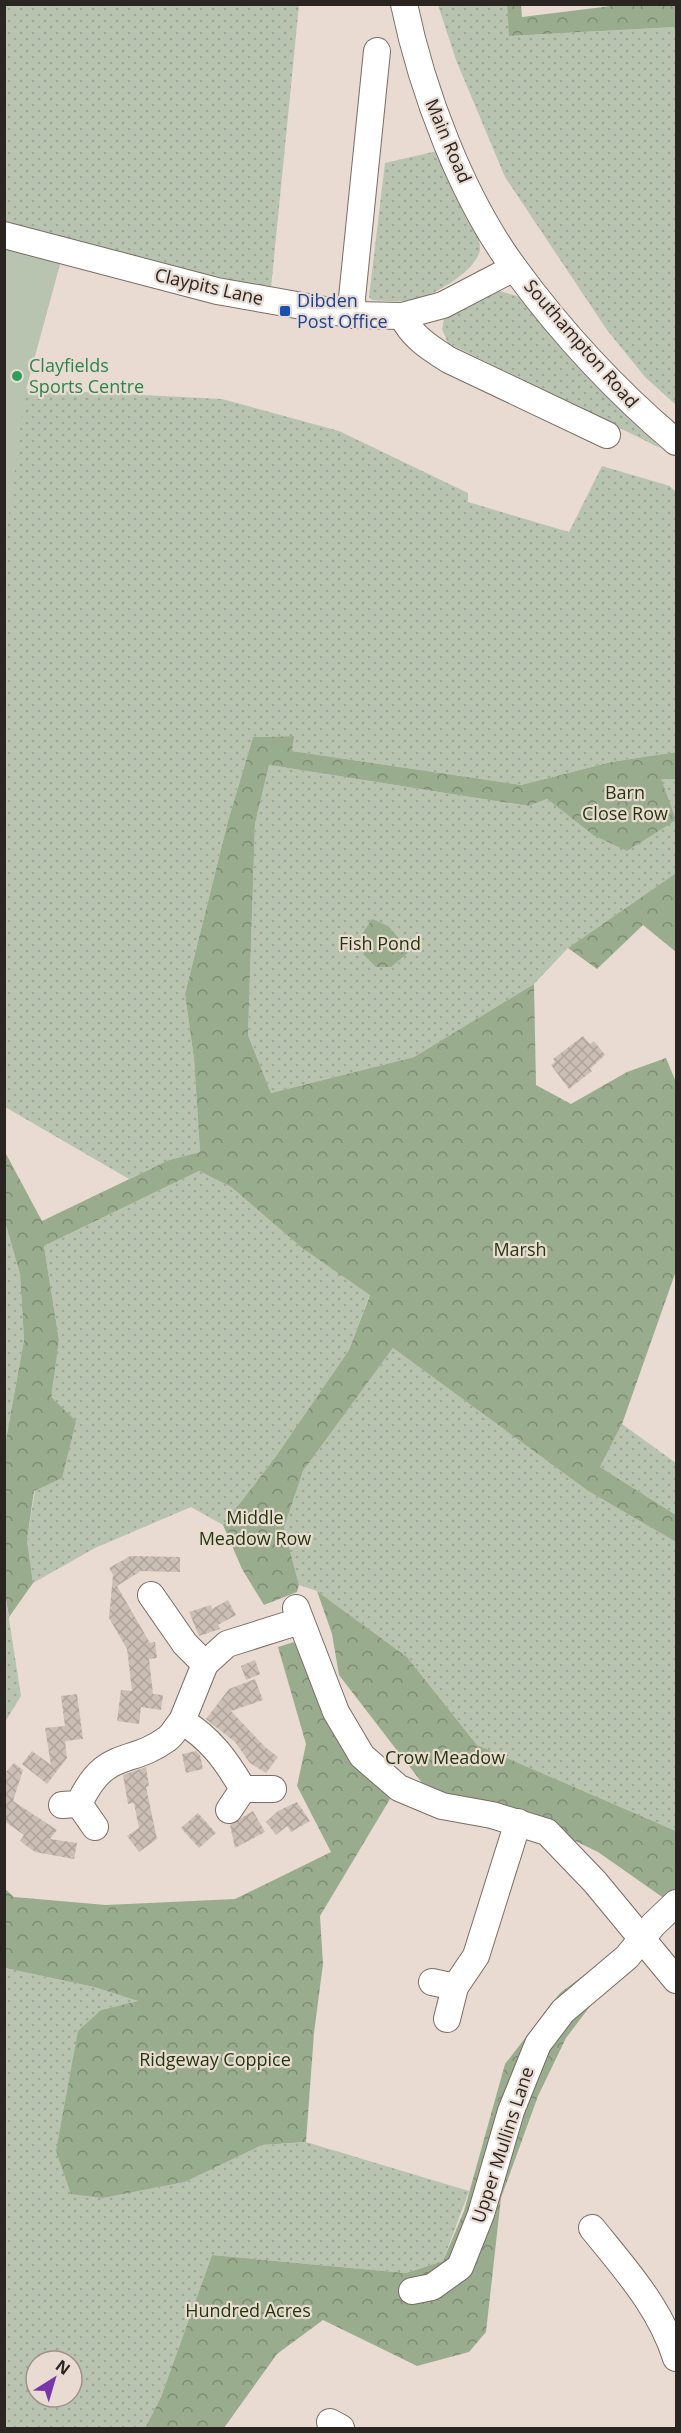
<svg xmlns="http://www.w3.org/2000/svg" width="681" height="2433" font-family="'Open Sans',sans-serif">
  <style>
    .grass { fill: url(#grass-dots); fill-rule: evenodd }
    .forest { fill: url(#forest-crowns) }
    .pitch { fill: #b8c4b0 }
    .building { fill: url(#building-cross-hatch) }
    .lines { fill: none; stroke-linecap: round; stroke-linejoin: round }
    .minor-casing { stroke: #796d65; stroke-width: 28 }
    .minor { stroke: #fff; stroke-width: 26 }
    .transit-dot { fill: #1a4fb4; stroke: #e9dbd2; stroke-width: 2 }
    .leisure-dot { fill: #2e9e5b; stroke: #e9dbd2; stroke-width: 2 }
    .labels { text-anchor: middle; stroke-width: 4.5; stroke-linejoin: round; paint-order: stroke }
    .street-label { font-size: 18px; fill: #2a2521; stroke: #e9dbd2 }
    .transit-label { font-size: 18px; fill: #164399; stroke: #e9dbd2; text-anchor: start }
    .leisure-label { font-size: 18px; fill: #27864d; stroke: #e9dbd2; text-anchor: start }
    .park-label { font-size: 18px; fill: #1f3708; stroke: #e9dbd2 }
  </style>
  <defs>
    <pattern id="grass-dots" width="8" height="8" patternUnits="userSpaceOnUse" patternTransform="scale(1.5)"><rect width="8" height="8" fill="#b8c4b0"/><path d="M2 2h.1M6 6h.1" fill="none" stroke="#9ea897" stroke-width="1.8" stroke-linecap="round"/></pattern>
    <pattern id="forest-crowns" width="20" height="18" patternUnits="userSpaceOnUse" patternTransform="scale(1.5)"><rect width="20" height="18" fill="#9aac8e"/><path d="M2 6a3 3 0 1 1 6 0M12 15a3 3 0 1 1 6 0" fill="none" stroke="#7e8c74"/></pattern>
    <pattern id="building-cross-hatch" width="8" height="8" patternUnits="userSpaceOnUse" patternTransform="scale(1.5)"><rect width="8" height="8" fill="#cbbeb5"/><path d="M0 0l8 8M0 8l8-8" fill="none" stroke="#aea39b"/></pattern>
  </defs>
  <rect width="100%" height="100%" fill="#e9dbd2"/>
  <g class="grass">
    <polygon points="4,5 299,5 271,288 116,255 5,223"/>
    <polygon points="438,5 507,5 510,36 676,27 676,405 645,377 607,330 505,177 456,60"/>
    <path d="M 437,151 C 449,174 480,225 480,248 C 480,269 432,297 413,300 C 400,302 385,301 372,300 L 369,297 L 385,163 Z"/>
    <polygon points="500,291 523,298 660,448 448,343 442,329 444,319 484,296"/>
    <polygon points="23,389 222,399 339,431 468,493 468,502 569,532 602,466 670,486 676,492 676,752 611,762 521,785 292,751 293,736 253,737 228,821 185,994 194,1059 200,1152 169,1160 129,1179 5,1107 4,396"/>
    <polygon points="269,765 527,806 547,799 593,835 661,779 676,779 676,873 568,948 534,984 414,1057 271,1093 248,1035 255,824"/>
    <polygon points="199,1171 231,1187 302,1248 370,1294 349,1350 274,1459 223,1525 191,1507 95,1548 33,1583 27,1540 59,1340 44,1246"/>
    <polygon points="5,1222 20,1274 24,1340 5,1445"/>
    <polygon points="393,1348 588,1491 676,1542 676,1831 477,1745 407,1657 317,1591 299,1585 284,1528 303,1471"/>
    <polygon points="622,1424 676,1463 676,1515 600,1467"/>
    <polygon points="4,1587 21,1696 5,1722 4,1722"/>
    <path d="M 5,1968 L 94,1987 L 139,2001 L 101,2010 L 103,2198 L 185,2182 L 262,2145 L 306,2142 L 469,2191 L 443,2261 L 406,2273 L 212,2255 L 161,2397 L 145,2428 L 5,2428 ZM 36,2361 L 72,2361 L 72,2397 L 36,2397 Z"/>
  </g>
  <g class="forest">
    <polygon points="507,5 521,5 522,17 619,5 676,5 676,27 509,36"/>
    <polygon points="294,736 292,751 521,785 611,762 676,752 676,779 661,779 676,820 627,851 593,835 547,799 528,806 269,765 255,824 248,1035 271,1093 414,1057 534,984 536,1085 571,1104 627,1072 666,1058 676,1082 676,1271 622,1424 600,1467 676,1515 676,1542 588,1491 393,1348 303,1471 284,1528 299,1585 297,1592 264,1605 242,1569 223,1525 274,1459 349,1350 370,1295 302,1248 231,1187 199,1171 44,1246 59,1340 51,1397 76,1421 62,1478 34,1491 27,1540 33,1583 9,1617 4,1587 5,1445 24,1340 20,1274 5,1222 5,1152 42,1221 169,1160 200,1152 194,1059 185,994 228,821 253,737"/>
    <polygon points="676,873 676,952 643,925 597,969 568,948"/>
    <polygon points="372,919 388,926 410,951 391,967 376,967 364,955 360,937"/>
    <polygon points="317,1591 407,1657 477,1745 676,1831 676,1891 665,1899 598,1852 534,1821 426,1788 339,1675 332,1634"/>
    <polygon points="294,1642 339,1743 390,1799 320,1916 323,1964 314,2033 306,2142 262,2145 185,2182 103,2198 71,2194 56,2151 78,2031 101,2010 138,2001 94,1987 5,1968 4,1888 14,1897 106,1905 235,1899 331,1852 297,1786 306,1744 278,1647"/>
    <polygon points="588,1972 601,1992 566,2038 538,2096 501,2198 486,2332 469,2352 417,2366 323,2320 277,2354 224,2428 145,2428 161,2397 212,2255 406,2273 443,2261 464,2211 505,2064 560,1993"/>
  </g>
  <polygon class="pitch" points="5,241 62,257 25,393 5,543"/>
  <g class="building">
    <polygon points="583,1036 590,1044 594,1041 605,1055 590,1069 592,1071 569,1089 551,1065 555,1062 553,1059"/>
    <polygon points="130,1556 180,1557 180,1572 141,1571 117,1586 150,1643 155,1642 157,1658 149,1659 153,1694 163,1695 161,1710 141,1707 139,1724 117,1721 121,1690 132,1691 127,1649 109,1618 113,1575 109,1568"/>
    <polygon points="228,1600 236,1615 218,1625 220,1629 199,1636 189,1612 211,1605 212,1609"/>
    <polygon points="255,1660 260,1674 246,1680 241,1666"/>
    <polygon points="255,1679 263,1700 231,1711 265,1747 278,1757 266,1773 250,1763 235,1742 206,1719 229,1689"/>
    <polygon points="77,1694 83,1739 65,1741 67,1758 47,1784 22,1764 32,1751 51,1765 45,1728 65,1726 61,1696"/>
    <polygon points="196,1751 200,1755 203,1769 186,1773 182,1754"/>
    <polygon points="14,1763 23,1770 13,1801 57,1830 50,1839 77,1843 74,1859 35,1852 20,1841 24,1835 4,1821 4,1774"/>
    <polygon points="146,1767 149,1786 146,1787 157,1839 139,1852 127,1836 139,1828 134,1803 128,1804 123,1775"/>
    <polygon points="297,1802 310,1821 291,1832 287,1826 276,1835 266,1822 278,1811"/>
    <polygon points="253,1811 265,1832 235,1848 230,1825"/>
    <polygon points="198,1813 216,1833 199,1848 181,1828"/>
  </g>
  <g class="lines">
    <defs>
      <g id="minor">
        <path d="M 404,4 C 422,91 462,198 515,269 C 561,332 617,392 676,442"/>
        <polyline points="4,235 217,291 353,315 402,316 443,305 514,268"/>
        <polyline points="353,315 352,298 377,51"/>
        <path d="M 402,316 C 412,337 430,348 449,360 L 607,435"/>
        <polyline points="151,1595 185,1644 205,1664"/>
        <polyline points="296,1608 336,1712 362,1756 399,1788 442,1806 492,1815 547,1832 595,1882 676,1980"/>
        <polyline points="243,1789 273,1789"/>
        <polyline points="79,1804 95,1827"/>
        <path d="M 62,1805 L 79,1804 C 105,1747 129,1767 167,1739 C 173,1735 177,1726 182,1721"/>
        <path d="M 229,1810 L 243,1789 C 226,1760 211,1739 182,1721 L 205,1664 L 227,1644 L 300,1621"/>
        <polyline points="432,1982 455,1987"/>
        <polyline points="447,2019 455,1987 476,1956 518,1822"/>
        <path d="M 592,2228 C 625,2269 660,2307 676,2358"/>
        <polyline points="412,2291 432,2287 460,2267 481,2214 511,2111 538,2044 563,2011 627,1957 653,1925 676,1903"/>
        <polyline points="330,2422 341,2428"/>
      </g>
    </defs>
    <use href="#minor" class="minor-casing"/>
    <use href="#minor" class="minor"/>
  </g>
  <rect class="transit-dot" x="279" y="305" width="12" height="12" rx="3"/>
  <circle class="leisure-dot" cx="17" cy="376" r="6"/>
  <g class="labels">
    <g class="street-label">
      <text transform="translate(448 141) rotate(67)" y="6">Main Road</text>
      <text transform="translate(209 287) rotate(13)" y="6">Claypits Lane</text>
      <text transform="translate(581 344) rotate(49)" y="6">Southampton Road</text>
      <text transform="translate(503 2145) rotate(-72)" y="6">Upper Mullins Lane</text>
    </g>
    <g class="transit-label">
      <text x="297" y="307">Dibden<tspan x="297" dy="21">Post Office</tspan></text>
    </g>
    <g class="leisure-label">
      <text x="29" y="372">Clayfields<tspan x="29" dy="21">Sports Centre</tspan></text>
    </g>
    <g class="park-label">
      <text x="625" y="799">Barn<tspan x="625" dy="21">Close Row</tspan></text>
      <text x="380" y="950">Fish Pond</text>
      <text x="520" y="1256">Marsh</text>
      <text x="255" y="1524">Middle<tspan x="255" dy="21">Meadow Row</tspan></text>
      <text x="445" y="1764">Crow Meadow</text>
      <text x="215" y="2066">Ridgeway Coppice</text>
      <text x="248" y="2317">Hundred Acres</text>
    </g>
  </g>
  <rect width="681" height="2433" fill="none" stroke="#2a2521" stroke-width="12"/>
  <g transform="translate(54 2379) rotate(37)"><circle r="28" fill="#e9dbd2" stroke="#9d928b" stroke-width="1.5"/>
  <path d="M0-4.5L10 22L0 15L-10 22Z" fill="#7637ac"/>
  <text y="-9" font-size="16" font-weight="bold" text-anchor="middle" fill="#2a2521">N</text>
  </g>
</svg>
